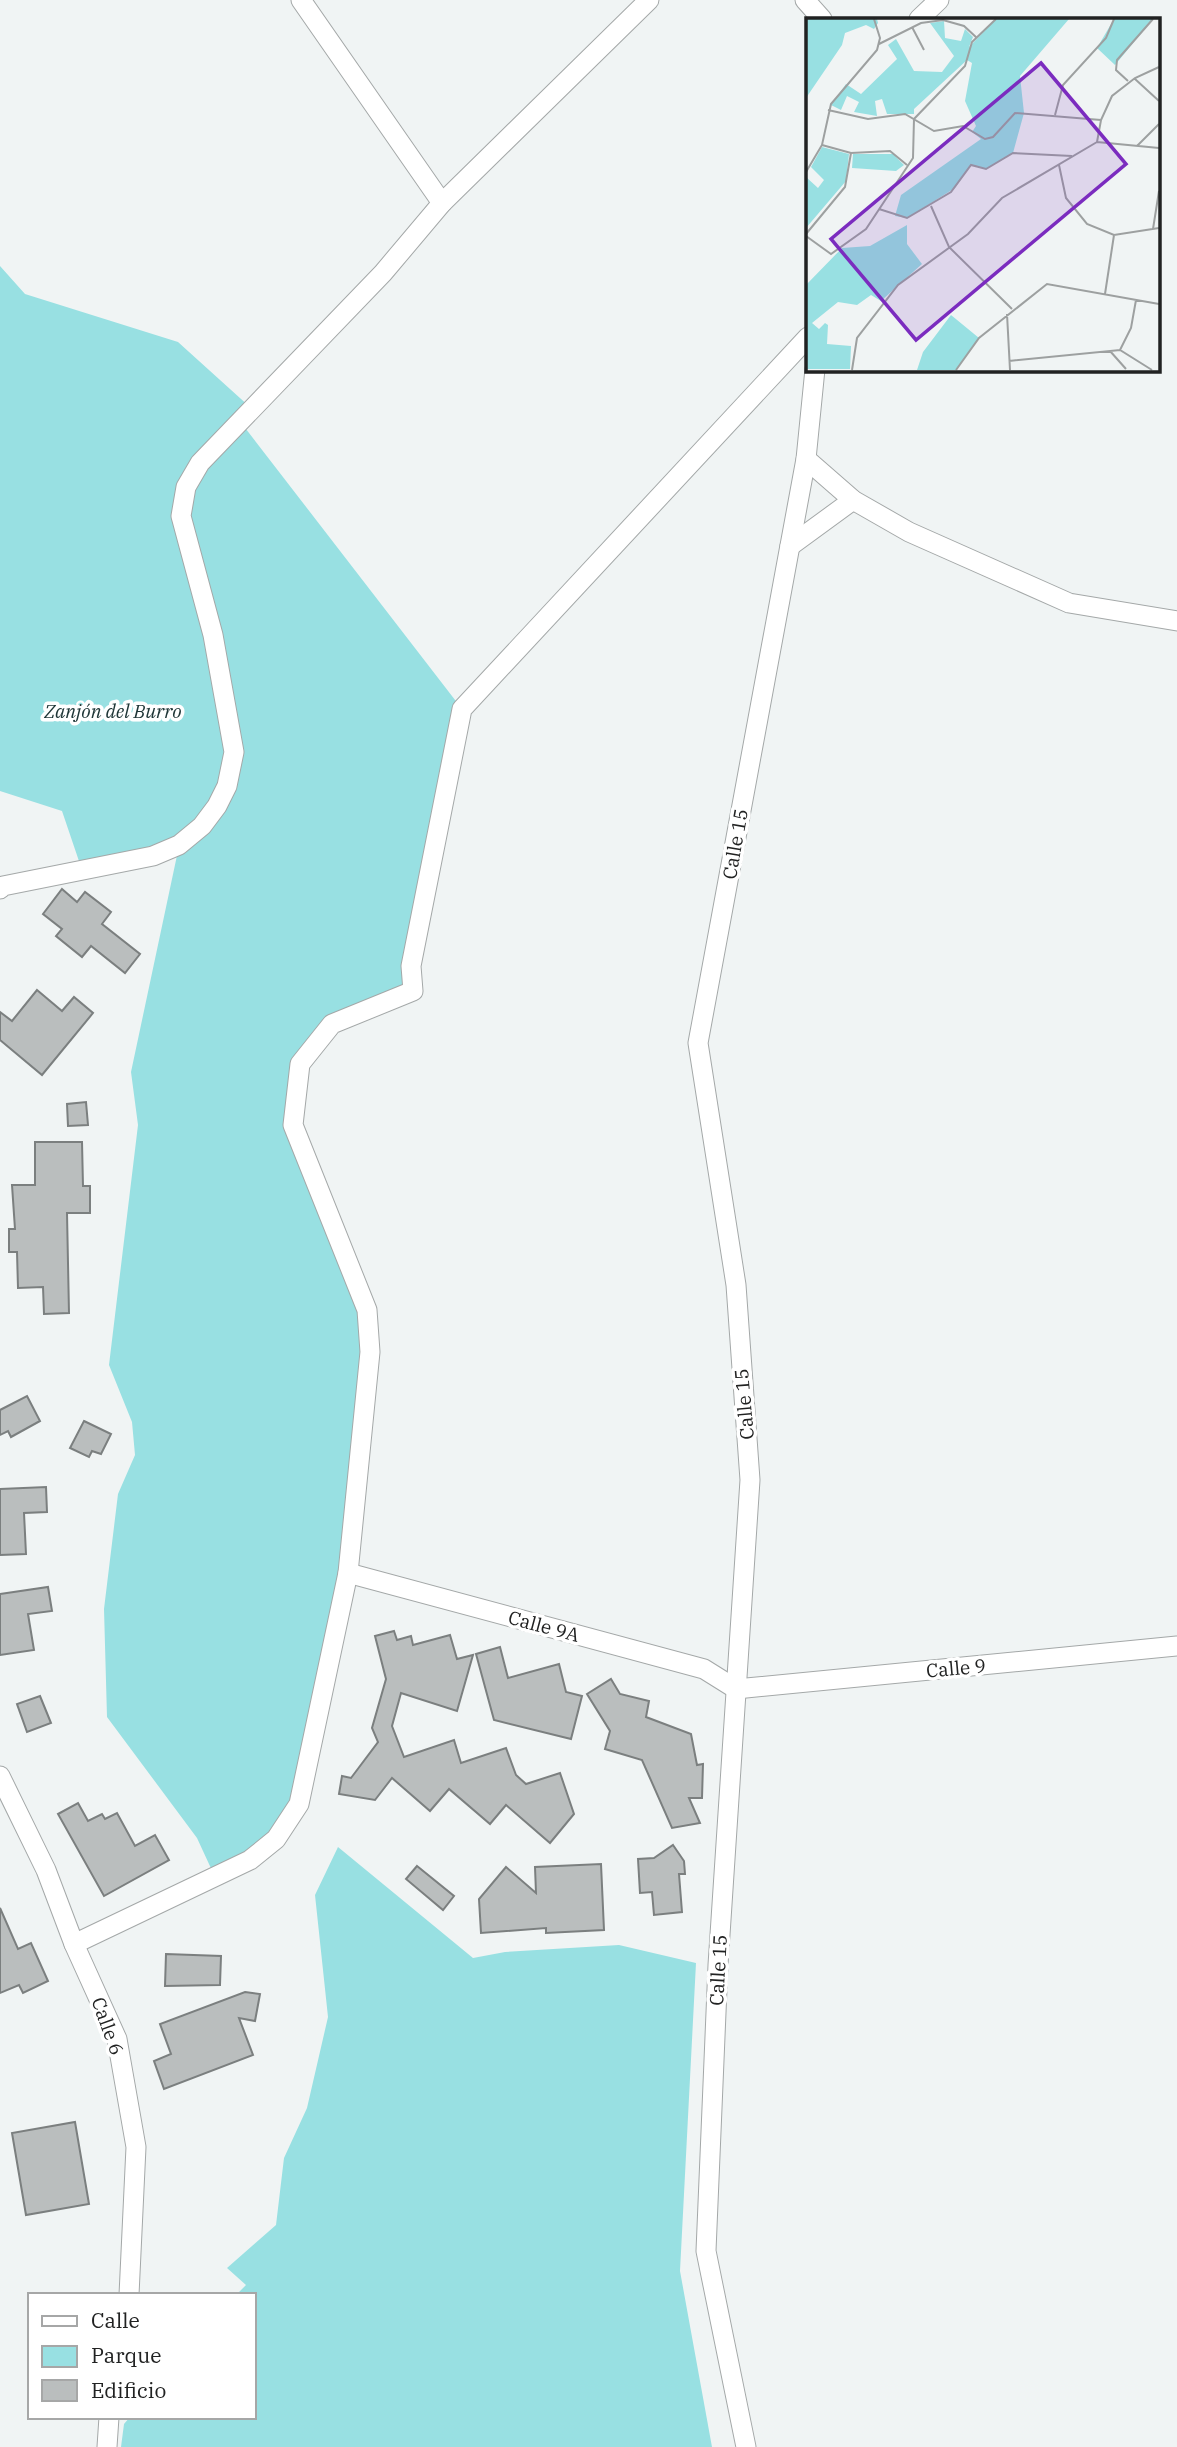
<svg xmlns="http://www.w3.org/2000/svg" width="1177" height="2447" font-family="'IBM Plex Serif',serif">
  <style>
    .green { fill: #98e0e2 }
    .building { fill: #babebe; stroke: #7b7f7f; stroke-width: 2 }
    .lines { fill: none; stroke-linecap: round; stroke-linejoin: round }
    .street-casing { stroke: #a4a8a8; stroke-width: 21 }
    .street { stroke: #fff; stroke-width: 19 }
    .labels { text-anchor: middle; stroke-width: 7; stroke-linejoin: round; paint-order: stroke }
    .park-label { font-size: 19px; font-style: italic; fill: #203738; stroke: #fff }
    .street-label { font-size: 19px; fill: #212222; stroke: #fff }
    .inset-road { fill: none; stroke: #9da0a0; stroke-width: 2 }
    .view { fill: #7b2cbf; fill-opacity: 0.15; stroke: #7b2cbf; stroke-width: 3.5 }
    .inset-edge { fill: none; stroke: #212222; stroke-width: 3.5 }
  </style>
  <rect width="100%" height="100%" fill="#f0f4f4"/>
  <g class="green">
    <polygon points="0,266 25,294 178,342 251,408 239,420 462,709 413,991 332,1024 300,1064 293,1125 367,1310 348,1573 299,1804 276,1839 215,1877 197,1838 107,1717 104,1609 118,1494 135,1455 132,1422 109,1365 138,1125 131,1072 179,846 82,870 62,811 0,791"/>
    <polygon points="338,1847 473,1958 505,1952 619,1945 696,1963 680,2271 712,2447 121,2447 124,2424 130,2417 254,2417 254,2295 236,2295 246,2285 227,2268 276,2225 284,2158 307,2108 328,2017 315,1895"/>
  </g>
  <g class="building">
    <polygon points="62,889 77,902 85,892 111,912 102,924 140,954 125,973 91,946 82,957 56,936 62,929 43,914"/>
    <polygon points="37,990 62,1011 74,997 93,1013 42,1075 0,1040 0,1012 12,1021"/>
    <polygon points="86,1102 88,1125 68,1126 67,1104"/>
    <polygon points="35,1142 82,1142 83,1186 90,1186 90,1213 67,1213 69,1313 44,1314 43,1287 18,1288 17,1252 9,1252 9,1229 15,1229 12,1185 35,1185"/>
    <polygon points="27,1396 40,1421 11,1437 8,1431 0,1435 0,1410"/>
    <polygon points="84,1421 111,1434 101,1454 92,1451 89,1457 70,1448"/>
    <polygon points="46,1487 47,1512 24,1513 26,1554 0,1555 0,1489"/>
    <polygon points="48,1587 52,1611 28,1614 34,1650 0,1655 0,1594"/>
    <polygon points="394,1631 397,1640 411,1636 413,1645 450,1635 457,1659 473,1655 457,1711 401,1693 392,1726 404,1757 454,1740 461,1763 506,1748 516,1775 526,1784 560,1773 574,1814 550,1843 506,1805 490,1824 449,1789 430,1811 392,1778 375,1800 339,1794 342,1776 351,1778 378,1742 372,1728 386,1679 375,1636"/>
    <polygon points="500,1647 508,1678 559,1664 566,1692 582,1696 571,1739 494,1720 476,1654"/>
    <polygon points="611,1679 620,1694 649,1701 646,1717 691,1734 697,1765 703,1764 702,1798 689,1798 700,1823 672,1828 642,1760 605,1749 610,1731 587,1694"/>
    <polygon points="40,1696 51,1723 27,1732 17,1704"/>
    <polygon points="78,1803 88,1821 102,1814 105,1819 117,1813 135,1846 155,1835 169,1860 104,1896 58,1814"/>
    <polygon points="673,1845 684,1861 685,1874 679,1874 682,1912 654,1915 652,1892 640,1893 638,1859 654,1858"/>
    <polygon points="601,1864 604,1930 546,1933 546,1928 481,1933 479,1899 506,1867 536,1893 535,1867"/>
    <polygon points="417,1866 454,1896 443,1910 406,1879"/>
    <polygon points="0,1908 18,1949 31,1943 48,1981 23,1993 19,1985 0,1993"/>
    <polygon points="166,1954 221,1956 220,1985 165,1986"/>
    <polygon points="245,1992 260,1994 255,2021 239,2018 253,2055 164,2089 154,2061 171,2054 160,2024"/>
    <polygon points="75,2122 89,2204 26,2215 12,2133"/>
  </g>
  <g class="lines">
    <defs>
      <g id="street">
        <polyline points="301,0 442,203"/>
        <polyline points="805,0 822,19"/>
        <polyline points="919,19 939,0"/>
        <polyline points="806,459 853,500 909,532 1069,603 1177,621"/>
        <polyline points="790,546 853,500"/>
        <polyline points="0,889 3,886 153,856 179,845 202,826 217,806 227,786 234,752 213,635 181,516 186,487 200,463 383,273 442,203 649,0"/>
        <polyline points="348,1573 704,1669 736,1689"/>
        <polyline points="736,1689 1177,1646"/>
        <polyline points="0,1776 46,1870 74,1944 117,2039 136,2147 129,2295"/>
        <polyline points="74,1944 250,1860 276,1839 299,1804 348,1573 370,1352 367,1310 293,1125 300,1064 332,1024 413,991 411,966 462,709 808,337"/>
        <polyline points="107,2447 109,2417"/>
        <polyline points="746,2447 706,2251 718,1965 750,1480 736,1285 698,1043 806,459 815,369"/>
      </g>
    </defs>
    <use href="#street" class="street-casing"/>
    <use href="#street" class="street"/>
  </g>
  <g class="labels">
    <g class="park-label">
      <text x="113" y="718">Zanjón del Burro</text>
    </g>
    <g class="street-label">
      <text transform="translate(735 844) rotate(-80)" y="7">Calle 15</text>
      <text transform="translate(744 1404) rotate(-95)" y="7">Calle 15</text>
      <text transform="translate(544 1626) rotate(15)" y="7">Calle 9A</text>
      <text transform="translate(956 1668) rotate(-5)" y="7">Calle 9</text>
      <text transform="translate(718 1970) rotate(-87)" y="7">Calle 15</text>
      <text transform="translate(108 2026) rotate(70)" y="7">Calle 6</text>
    </g>
  </g>
  <g transform="translate(806 18)">
    <rect width="354" height="354" fill="#f0f4f4"/>
    <path d="M 0,1 L 71,1 L 72,5 L 68,11 L 60,7 L 39,15 L 36,27 L 0,80 ZM 190,1 L 263,1 L 214,58 L 218,95 L 207,135 L 180,151 L 165,147 L 149,170 L 101,200 L 89,198 L 95,177 L 175,121 L 166,114 L 170,108 L 159,83 L 166,45 L 161,42 L 108,91 L 108,96 L 81,96 L 76,81 L 69,83 L 71,98 L 48,94 L 53,84 L 41,78 L 35,92 L 25,87 L 40,66 L 55,76 L 91,41 L 82,27 L 90,21 L 108,53 L 136,54 L 148,38 L 124,5 L 138,3 L 139,20 L 155,23 L 159,11 L 167,19 L 163,29 ZM 308,1 L 347,1 L 309,47 L 291,30 ZM 16,129 L 43,136 L 40,163 L 0,210 L 0,159 L 12,170 L 18,162 L 5,149 ZM 47,136 L 87,136 L 98,147 L 90,153 L 46,150 ZM 101,207 L 101,226 L 116,246 L 75,283 L 65,277 L 51,287 L 32,284 L 6,305 L 13,311 L 19,305 L 22,307 L 21,326 L 45,328 L 44,351 L 0,351 L 0,267 L 36,230 L 64,228 ZM 145,297 L 173,320 L 150,352 L 111,352 L 117,334 Z" fill="#98e0e2"/>
    <path class="inset-road" d="M 106,9 L 118,32M 73,26 L 115,5 L 137,2 L 158,8 L 171,20M 329,61 L 353,83M 322,63 L 310,52 L 311,42 L 347,1M 22,92 L 62,101 L 99,96 L 128,113 L 157,108 L 179,121 L 187,119 L 209,95 L 295,102M 249,97 L 257,67 L 300,20 L 308,1M 291,124 L 295,102 L 306,78 L 329,60 L 353,49M 291,124 L 353,130M 16,127 L 45,135 L 84,133 L 101,147M 331,128 L 353,106M 253,147 L 260,180 L 281,206 L 308,217 L 353,210M 0,154 L 16,127 L 25,86 L 71,32 L 74,20 L 68,1M 125,188 L 143,229 L 206,291M 73,191 L 101,200 L 145,174 L 165,147 L 180,151 L 207,135 L 266,138M 347,211 L 353,173M 0,216 L 39,169 L 45,135M 0,218 L 25,236 L 60,211 L 107,140 L 108,101 L 159,48 L 166,24 L 190,1M 299,276 L 308,217M 201,296 L 204,352M 314,332 L 325,310 L 330,282M 304,333 L 320,351M 203,343 L 314,332 L 346,352M 46,352 L 51,320 L 92,267 L 162,216 L 196,180 L 291,124M 150,352 L 173,320 L 241,266 L 353,286"/>
    <path class="view" d="M 235,45 L 320,146 L 110,322 L 25,221 Z"/>
    <rect width="354" height="354" class="inset-edge"/>
  </g>
  <rect x="28" y="2293" width="228" height="126" fill="#ffffff" stroke="#a6a7a7" stroke-width="2"/>
  <rect x="42" y="2316" width="35" height="10" fill="#ffffff" stroke="#a6a7a7" stroke-width="2"/>
  <text x="91" y="2328" font-size="21" fill="#212222">Calle</text>
  <rect x="42" y="2346" width="35" height="21" fill="#98e0e2" stroke="#a6a7a7" stroke-width="2"/>
  <text x="91" y="2363" font-size="21" fill="#212222">Parque</text>
  <rect x="42" y="2380" width="35" height="21" fill="#babebe" stroke="#a6a7a7" stroke-width="2"/>
  <text x="91" y="2398" font-size="21" fill="#212222">Edificio</text>
</svg>
